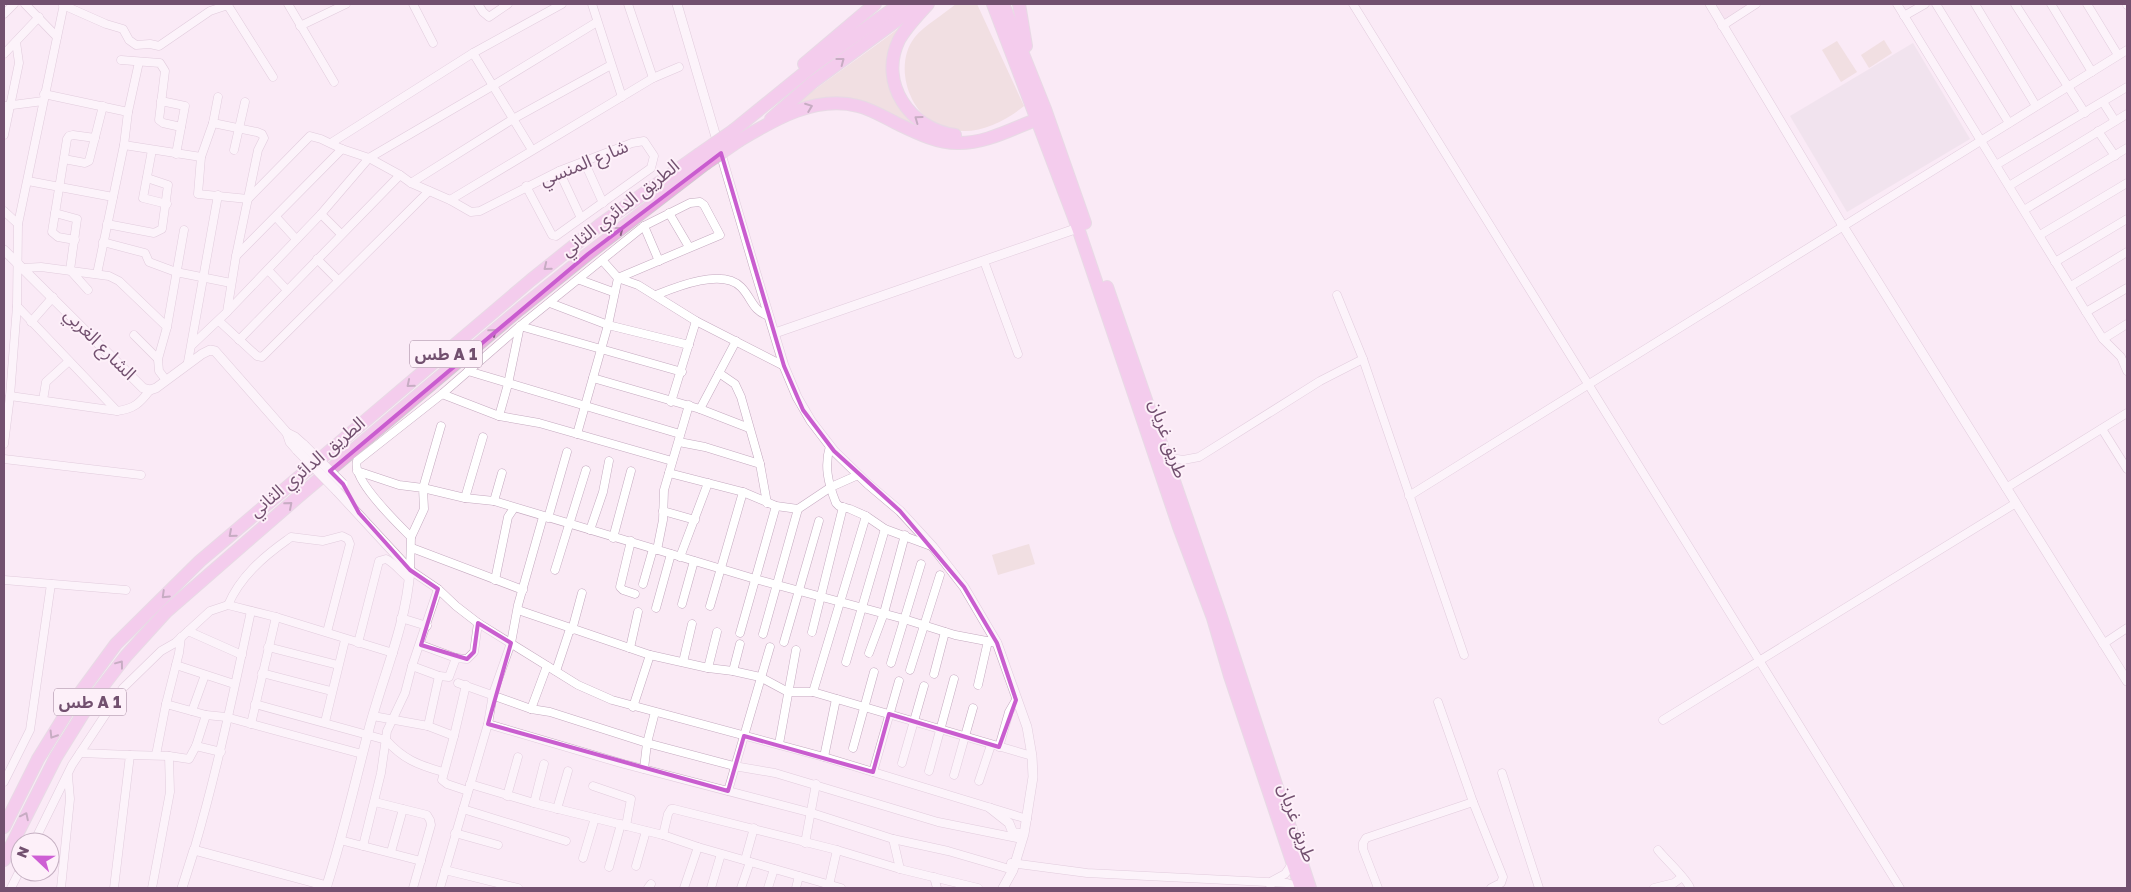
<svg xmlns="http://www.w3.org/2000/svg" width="2131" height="892" font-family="'Golos Text','Noto Sans Arabic',sans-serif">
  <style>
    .residential { fill: #f3dcec }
    .industrial { fill: #e7dce5 }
    .green { fill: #e6d2c9 }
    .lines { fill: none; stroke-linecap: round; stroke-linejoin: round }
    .minor-casing { stroke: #c4a9bf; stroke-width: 9 }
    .tertiary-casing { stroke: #c4a9bf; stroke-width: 10 }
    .trunk-casing { stroke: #d2c7d1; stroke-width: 14 }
    .minor { stroke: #fff; stroke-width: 8 }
    .tertiary { stroke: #fff; stroke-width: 9 }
    .trunk { stroke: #eea9e2; stroke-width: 12 }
    .tertiary-bridge-casing { stroke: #c4a9bf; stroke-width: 10; stroke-linecap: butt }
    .trunk-bridge-casing { stroke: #d2c7d1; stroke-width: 14; stroke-linecap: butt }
    .tertiary-bridge { stroke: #fff; stroke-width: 9 }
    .trunk-bridge { stroke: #eea9e2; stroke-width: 12 }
    .oneway { stroke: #8b6286 }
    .marked { fill: none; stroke: #c95dcf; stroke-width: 4; stroke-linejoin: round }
    .labels { text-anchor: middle; stroke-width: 4; stroke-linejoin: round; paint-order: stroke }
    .shield { fill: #fdf0f9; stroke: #9c8098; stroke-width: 1 }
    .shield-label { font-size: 16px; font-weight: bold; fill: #72506f }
    .street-label { font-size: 18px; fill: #72506f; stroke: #fdf0f9 }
  </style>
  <rect width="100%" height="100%" fill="#faeaf5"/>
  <polygon class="residential" points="1709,4 1757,4 1722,26"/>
  <polygon class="industrial" points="1913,43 1970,139 1847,212 1790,116"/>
  <g class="green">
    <path d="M 956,4 L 977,4 L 1024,106 C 1006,121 978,135 954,130 C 948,129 937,126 932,122 C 906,105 895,62 915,37 C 924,26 944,14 956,4 Z"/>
    <path d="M 909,20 L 890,78 L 929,133 L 869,106 L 783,114 C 824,81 868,53 909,20 Z"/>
    <polygon points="1884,40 1892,53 1869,68 1861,55"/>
    <polygon points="1837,41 1857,72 1841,82 1822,50"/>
    <polygon points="1029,544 1035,564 998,575 992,555"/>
  </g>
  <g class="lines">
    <defs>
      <g id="minor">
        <polyline points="25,4 57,37"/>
        <polyline points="227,4 273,77"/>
        <polyline points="288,4 334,82"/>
        <polyline points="413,4 433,43"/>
        <polyline points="478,4 483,12 489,17 508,4"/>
        <polyline points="592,4 622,97"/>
        <polyline points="628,4 653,78"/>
        <polyline points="1353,4 1900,888"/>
        <polyline points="1897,4 2086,312 2103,339 2121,357 2127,371"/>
        <polyline points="1936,4 2009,123"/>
        <polyline points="1975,4 2036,106"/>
        <polyline points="2015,4 2085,113"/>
        <polyline points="2051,4 2092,72"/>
        <polyline points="2087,4 2118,55"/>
        <polyline points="2127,4 2127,5"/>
        <polyline points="63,5 106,24 123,29 129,40 136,45 150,44 159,46 210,11 228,5"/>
        <polyline points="4,14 14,4"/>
        <polyline points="1904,16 1925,4"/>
        <polyline points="300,26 346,4"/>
        <polyline points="1722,26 1756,4"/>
        <polyline points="473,53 532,150"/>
        <polyline points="4,54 39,17"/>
        <polyline points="121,60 160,63 165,71 159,120 163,123 181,127"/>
        <polyline points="44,94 128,112"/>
        <polyline points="218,97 213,123 201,157 198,194 248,199 310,136 321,139 342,149 369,158 400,175 411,183 450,200 471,212 480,211 559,171 632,143 644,141 654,156 651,168 556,236 552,235 526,186"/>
        <polyline points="161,101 185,106 176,154"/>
        <polyline points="2103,102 2115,121"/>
        <polyline points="5,106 43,101"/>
        <polyline points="2098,131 2115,156"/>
        <polyline points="4,135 19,63 16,42"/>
        <polyline points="331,143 473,53 562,4"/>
        <polyline points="124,145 201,157"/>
        <polyline points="152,150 143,198 167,204"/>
        <polyline points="234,150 245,102"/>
        <polyline points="64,159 85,163 89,161 103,106"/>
        <polyline points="584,161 603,203"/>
        <polyline points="1996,165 2127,87"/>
        <polyline points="559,171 581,218"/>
        <polyline points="28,181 113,197"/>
        <polyline points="411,183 513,119 611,65"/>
        <polyline points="2009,186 2127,114"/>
        <polyline points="450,200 653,78 679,67"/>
        <polyline points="2024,210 2127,148"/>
        <polyline points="4,211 18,224"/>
        <polyline points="55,213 77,219 70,270 88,290"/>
        <polyline points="669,213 689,247"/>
        <polyline points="321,214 341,234"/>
        <polyline points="276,217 296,239"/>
        <polyline points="107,224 154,233 162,229 168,185 147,178"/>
        <polyline points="644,226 659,261"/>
        <polyline points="2040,235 2127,183"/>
        <polyline points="75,240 58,237 52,232 67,139 69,136 73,135 95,138"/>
        <polyline points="103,242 145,253 149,262 176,272 231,283"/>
        <polyline points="236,256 342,149"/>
        <polyline points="317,259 338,280"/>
        <polyline points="602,260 618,278 638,285 696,321 784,366"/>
        <polyline points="984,261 1018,354"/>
        <polyline points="2055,262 2127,219"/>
        <polyline points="23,268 41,267 109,276 119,281 167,327"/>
        <polyline points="268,270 287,290"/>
        <polyline points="97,274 124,145 128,112 139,62"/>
        <polyline points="580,280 613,292 615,291"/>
        <polyline points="2071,286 2127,252"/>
        <path d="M 656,295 C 676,287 722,268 741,287 C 752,298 752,311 769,316"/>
        <polyline points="1337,295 1363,359 1464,655"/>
        <polyline points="550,303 608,325 689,345"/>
        <polyline points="17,306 117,411"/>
        <polyline points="227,312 321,214 369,158 494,85 597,22"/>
        <polyline points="2086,312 2127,288"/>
        <polyline points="219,321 257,356 262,357 429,191"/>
        <polyline points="31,322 53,297"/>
        <polyline points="134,335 158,359"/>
        <polyline points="2103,339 2127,324"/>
        <polyline points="239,340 400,175"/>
        <polyline points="192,345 227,312 236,256 258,150 264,138 262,134 257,132 213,123"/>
        <polyline points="188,362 218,195"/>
        <polyline points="468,371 680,434"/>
        <polyline points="719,373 735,384 741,397 760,464 767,503"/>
        <polyline points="593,378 700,409 749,428"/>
        <polyline points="166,380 159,371 158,359 167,327 184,230"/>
        <polyline points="442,394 499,416 539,423 672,461"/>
        <path d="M 10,396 L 117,411 C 134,409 140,403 150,390"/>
        <polyline points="43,400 46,382 69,361"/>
        <polyline points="671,402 696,321"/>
        <polyline points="700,409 736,341"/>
        <polyline points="499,416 508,384 520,326 682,372"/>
        <polyline points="441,426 423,488 465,498 494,501 755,579 904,619 955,635 997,643"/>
        <polyline points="2102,429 2127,469"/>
        <path d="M 577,434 L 608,325 L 618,278 L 720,235 L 704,205 L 700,202 L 690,203 L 644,226 L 520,326 L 442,394 L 357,461 C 351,479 398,524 411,537 L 410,570 L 438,589 L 456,606 L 478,623 L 578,685 L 612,700 L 824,757 L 1027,819"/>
        <polyline points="679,442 705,447 760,464"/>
        <polyline points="4,444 10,396 17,306 18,224 64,4"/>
        <path d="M 830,446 C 824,466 828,483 836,503 L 839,506 L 850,509 L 866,516 L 885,529 L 931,546"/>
        <polyline points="1165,457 1183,460 1199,457 1320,381 1363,359"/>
        <polyline points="4,459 141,475"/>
        <polyline points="357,471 399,485 423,488 424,509 411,537"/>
        <polyline points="669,473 743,492 776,506 798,509 831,487 858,475"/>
        <polyline points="2006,488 2127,413"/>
        <polyline points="1409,496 2127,50"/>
        <polyline points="465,498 483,437"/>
        <polyline points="494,501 502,473"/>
        <polyline points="663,511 695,520"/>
        <polyline points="548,518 567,452"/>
        <polyline points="590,530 603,492 609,461"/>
        <polyline points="613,538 631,471"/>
        <polyline points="631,541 620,587 623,590 635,594"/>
        <polyline points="412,548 523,590"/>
        <polyline points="657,550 663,520 664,490 689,405"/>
        <polyline points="680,557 708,483"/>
        <polyline points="555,570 586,470"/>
        <polyline points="4,580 126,590"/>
        <polyline points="495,580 508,517 514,508"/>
        <polyline points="643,584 653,549"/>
        <polyline points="682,604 694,561"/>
        <path d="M 228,605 C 240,577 263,557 287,540 L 291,537 L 323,541 L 342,536 L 348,539 L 350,544 L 327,632"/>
        <polyline points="710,606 743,492"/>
        <polyline points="656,608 671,554"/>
        <polyline points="518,610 650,655 708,668 733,671 760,677 788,692 813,692 1032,756"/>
        <polyline points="401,618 427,626"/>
        <polyline points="572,630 582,593"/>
        <polyline points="188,631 242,655"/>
        <polyline points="812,632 843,507"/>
        <polyline points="740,633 776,506"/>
        <polyline points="763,634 798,509"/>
        <polyline points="784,642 819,521"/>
        <path d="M 358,643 L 379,561 L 386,559 C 396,564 400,572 409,578"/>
        <polyline points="2103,644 2127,628"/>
        <polyline points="421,645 456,658"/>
        <polyline points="268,647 338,665"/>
        <polyline points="630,648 638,612"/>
        <polyline points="869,653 884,613 905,535"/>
        <polyline points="683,662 692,624"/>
        <polyline points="846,662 885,529"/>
        <polyline points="891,663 921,564"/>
        <polyline points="176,665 234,684"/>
        <polyline points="412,666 439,676 449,677 456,658 467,659 474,652 478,623"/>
        <polyline points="708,668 717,632"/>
        <polyline points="910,670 940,575"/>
        <polyline points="556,671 570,629"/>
        <polyline points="733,671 740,644"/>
        <polyline points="262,673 331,691"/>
        <polyline points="934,674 945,632"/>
        <polyline points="458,683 531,709 550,712 647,743 734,766 775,773 938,822 1017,838"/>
        <polyline points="978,685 988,641"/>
        <polyline points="813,692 866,516"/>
        <polyline points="1438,702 1473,802 1503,877 1501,883 1491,888"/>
        <polyline points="166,704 206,715 226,717 362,754"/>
        <path d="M 255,704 L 386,740 C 403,759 418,765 443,772"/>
        <polyline points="633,707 650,655"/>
        <polyline points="531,709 547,666"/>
        <polyline points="192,711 205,675"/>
        <polyline points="373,716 428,726 454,736 466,685"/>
        <polyline points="1663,720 2016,503"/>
        <polyline points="325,722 345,640"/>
        <polyline points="251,724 276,617"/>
        <polyline points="488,724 624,764 812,813 893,839 948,851 1013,870"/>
        <polyline points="428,726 439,676"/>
        <polyline points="454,736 442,780 447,784 468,791"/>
        <polyline points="744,736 770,647"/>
        <polyline points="779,744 796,650"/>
        <polyline points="196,746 221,752"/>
        <polyline points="999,747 1009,712 1016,700"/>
        <polyline points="853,748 874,672"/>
        <polyline points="80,753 130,755 114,888"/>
        <polyline points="130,755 169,756 189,759 196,746 206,715"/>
        <polyline points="156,755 166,704 179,653 181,637"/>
        <polyline points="824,757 836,699"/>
        <polyline points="902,763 924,686"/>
        <polyline points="644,769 647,743 655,712"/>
        <polyline points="929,771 954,679"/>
        <polyline points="873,772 899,681"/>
        <polyline points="1502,773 1539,888"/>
        <polyline points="954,775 973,708"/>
        <polyline points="979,781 991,745"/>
        <polyline points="4,782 30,730 51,584"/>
        <polyline points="470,784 534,803 663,835 698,847 841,888"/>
        <polyline points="593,786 631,799 626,826"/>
        <polyline points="728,791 744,736"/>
        <polyline points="507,796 518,757"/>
        <polyline points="375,802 427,815 430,820 431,825 413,888"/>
        <polyline points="534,803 544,764"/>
        <polyline points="463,809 566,841"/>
        <polyline points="557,809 568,771"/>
        <polyline points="455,833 498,845"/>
        <polyline points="663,835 668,814 671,809 674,809 837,850 900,869 978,888"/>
        <polyline points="893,839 900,869"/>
        <polyline points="340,840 363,846 381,773 387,731 405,693 412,666 438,589"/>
        <polyline points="34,842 72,765 123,688 161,651 175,643 210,611 228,605 276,617 393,653"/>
        <polyline points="805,843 816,784"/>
        <polyline points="363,846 421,861"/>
        <path d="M 194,850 C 217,771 234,691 251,611"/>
        <path d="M 1658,850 C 1665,859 1688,880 1690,888"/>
        <polyline points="391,852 403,809"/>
        <polyline points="583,858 595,818"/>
        <polyline points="745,860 754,828"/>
        <polyline points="1011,863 1087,873 1287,883 1301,888"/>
        <polyline points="636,866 646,831"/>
        <polyline points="609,867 621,824"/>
        <polyline points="445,870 518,888"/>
        <polyline points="934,877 937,888"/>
        <polyline points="829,885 837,850"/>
        <polyline points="11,888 20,870"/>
        <polyline points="61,888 70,799 68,776"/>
        <polyline points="152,888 170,792 169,756"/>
        <polyline points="440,888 488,724 493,694 511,643 518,605 543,517"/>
        <polyline points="648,888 651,884"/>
        <polyline points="684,888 698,847"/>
        <polyline points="711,888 721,854"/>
        <polyline points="741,888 750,862"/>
        <polyline points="768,888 774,869"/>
        <polyline points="796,888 799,876"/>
        <polyline points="1270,888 1272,881 1285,874 1292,864"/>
        <polyline points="1378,888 1363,849 1363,843 1366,838 1473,802"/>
        <polyline points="1654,888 1674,883 1682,877"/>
      </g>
      <g id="tertiary">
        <polyline points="677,4 755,270 784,366 797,397 811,421 834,451 868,484 900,511 933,547 964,587 997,643 1027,727 1032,756 1033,777 1024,834 1013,870 1003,888"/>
        <polyline points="1710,4 1843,226 2127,681"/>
        <polyline points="4,250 143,388 150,390 156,388 202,354 210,350 215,351 287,433 290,442 297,450"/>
        <polyline points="775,333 1078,228"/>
        <polyline points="287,433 295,437 304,445"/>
        <polyline points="990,808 1009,823 1013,833 1018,833"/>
        <polyline points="182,888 194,850 327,886"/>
        <path d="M 326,888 C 343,836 355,782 369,729 C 383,676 406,625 410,570 L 336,490"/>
      </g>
      <g id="trunk">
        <path d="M 928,4 C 918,15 906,27 899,40 C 878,83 910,129 955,135"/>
        <polyline points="993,4 1078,228 1179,527 1213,618 1230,676 1301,888"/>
        <polyline points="1003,4 1045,109 1085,223"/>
        <polyline points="1019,4 1026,46"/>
        <polyline points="804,64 875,4"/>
        <polyline points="771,119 813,82 919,4"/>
        <polyline points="734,130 814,65 900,4"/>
        <path d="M 740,140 C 775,119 816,95 858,106 C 871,109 884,117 896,123 C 915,132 936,143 957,143 C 988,144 1016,126 1044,117"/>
        <polyline points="1107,287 1220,614 1310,888"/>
        <polyline points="4,827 38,759 72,704 116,644 200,561 531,280 601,224 698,155"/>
        <polyline points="4,860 56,757 89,704 126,656 166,612 298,497 520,309 588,254 705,164"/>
      </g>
    </defs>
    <use href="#minor" class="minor-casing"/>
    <use href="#tertiary" class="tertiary-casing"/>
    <use href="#trunk" class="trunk-casing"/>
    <use href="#minor" class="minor"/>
    <use href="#tertiary" class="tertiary"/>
    <use href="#trunk" class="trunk"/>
    <defs>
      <g id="tertiary-bridge">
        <polyline points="304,445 343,484"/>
        <polyline points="297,450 336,490"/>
      </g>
      <g id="trunk-bridge">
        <polyline points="698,155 734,130"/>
        <polyline points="705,164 740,140"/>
      </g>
    </defs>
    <use href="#tertiary-bridge" class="tertiary-bridge-casing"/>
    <use href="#trunk-bridge" class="trunk-bridge-casing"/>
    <use href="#tertiary-bridge" class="tertiary-bridge"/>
    <use href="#trunk-bridge" class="trunk-bridge"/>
  </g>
  <defs><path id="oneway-chevron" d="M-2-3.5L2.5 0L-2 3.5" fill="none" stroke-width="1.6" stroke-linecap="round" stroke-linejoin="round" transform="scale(1.25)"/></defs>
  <g class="oneway">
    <use href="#oneway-chevron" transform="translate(841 61) rotate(-37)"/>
    <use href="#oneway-chevron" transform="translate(809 107) rotate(-21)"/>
    <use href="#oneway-chevron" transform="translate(918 119) rotate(-144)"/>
    <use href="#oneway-chevron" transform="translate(620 230) rotate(-38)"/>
    <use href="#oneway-chevron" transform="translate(547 267) rotate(141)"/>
    <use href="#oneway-chevron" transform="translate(493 332) rotate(-41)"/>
    <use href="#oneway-chevron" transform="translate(410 384) rotate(140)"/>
    <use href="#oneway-chevron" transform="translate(289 505) rotate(-41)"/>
    <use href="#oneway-chevron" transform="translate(232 534) rotate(139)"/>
    <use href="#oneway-chevron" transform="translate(165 595) rotate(136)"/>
    <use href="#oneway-chevron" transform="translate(120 664) rotate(-53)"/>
    <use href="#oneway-chevron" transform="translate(53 735) rotate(122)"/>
    <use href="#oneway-chevron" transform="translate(25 816) rotate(-64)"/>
  </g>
  <path d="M0 0H2131V892H0ZM 721,153 L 784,366 L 803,410 L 834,451 L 900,511 L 964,587 L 997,643 L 1016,700 L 999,747 L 889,714 L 873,772 L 744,736 L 728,791 L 488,724 L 511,643 L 478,623 L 474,652 L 467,659 L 421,645 L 438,589 L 410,570 L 359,513 L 343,484 L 330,471 L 588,254 Z" fill="#faeaf5" fill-opacity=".55" fill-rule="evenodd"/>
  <path class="marked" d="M 721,153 L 784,366 L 803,410 L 834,451 L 900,511 L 964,587 L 997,643 L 1016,700 L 999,747 L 889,714 L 873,772 L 744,736 L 728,791 L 488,724 L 511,643 L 478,623 L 474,652 L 467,659 L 421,645 L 438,589 L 410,570 L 359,513 L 343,484 L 330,471 L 588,254 Z"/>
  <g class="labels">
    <g class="shield">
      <rect x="410" y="340.5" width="72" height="27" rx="4"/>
      <rect x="54" y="688.5" width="72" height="27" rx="4"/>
    </g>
    <g class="shield-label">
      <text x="446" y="360">طس A 1</text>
      <text x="90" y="708">طس A 1</text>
    </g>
    <g class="street-label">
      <text transform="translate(584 163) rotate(-22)" y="6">شارع المنسي</text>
      <text transform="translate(620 208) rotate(-38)" y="6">الطريق الدائري الثاني</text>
      <text transform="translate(100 344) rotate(45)" y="6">الشارع الغربي</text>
      <text transform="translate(1168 439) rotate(71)" y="6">طريق غريان</text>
      <text transform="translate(307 467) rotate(-40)" y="6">الطريق الدائري الثاني</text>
      <text transform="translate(1297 823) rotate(71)" y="6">طريق غريان</text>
    </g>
  </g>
  <rect width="2131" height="892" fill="none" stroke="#72506f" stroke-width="10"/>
  <g transform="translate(35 857) rotate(292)"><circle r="24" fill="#fdf0f9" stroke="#c5b0c2"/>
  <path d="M0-4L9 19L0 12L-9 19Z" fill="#ce5ed4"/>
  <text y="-8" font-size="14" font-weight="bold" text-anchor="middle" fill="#72506f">N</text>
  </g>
</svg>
